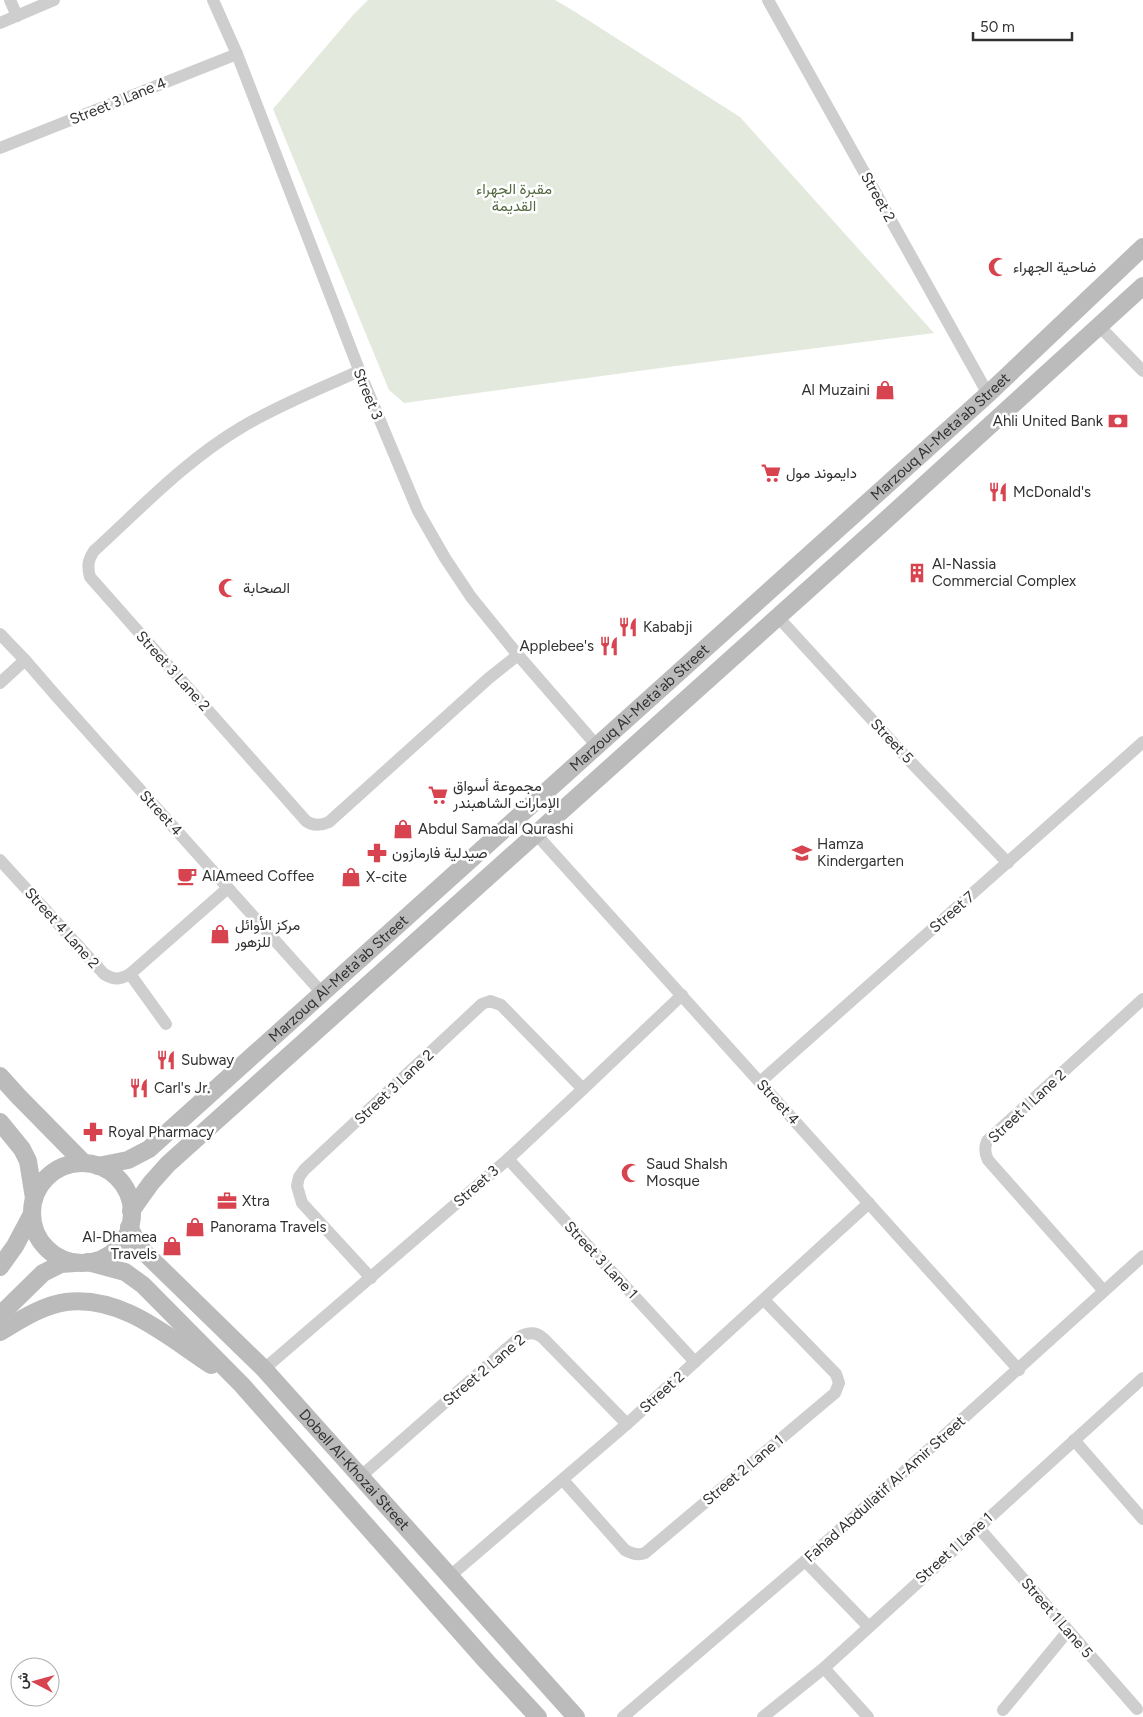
<svg xmlns="http://www.w3.org/2000/svg" width="1143" height="1717" font-family="Figtree,Vazirmatn,sans-serif">
  <style>
    .green { fill: #e4e9dd }
    .lines { fill: none; stroke-linecap: round; stroke-linejoin: round }
    .street { stroke: #cecece; stroke-width: 12 }
    .secondary { stroke: #bbb; stroke-width: 18 }
    .labels { text-anchor: middle; stroke-width: 5; stroke-linejoin: round; paint-order: stroke }
    .street-label { font-size: 15px; fill: #313131; stroke: #fff }
    .park-label { font-size: 15px; fill: #546941; stroke: #fff }
    .poi-label { font-size: 15px; fill: #313131; stroke: #fff; text-anchor: start }
  </style>
  <rect width="100%" height="100%" fill="#fff"/>
  <polygon class="green" points="368,0 555,0 569,8 740,117 934,333 668,367 404,403 389,390 273,109 353,15"/>
  <g class="lines">
    <g class="street">
      <polyline points="10,0 17,16"/>
      <polyline points="213,0 237,54 363,380 418,511 445,558 471,597 518,655 597,746"/>
      <polyline points="768,0 988,394"/>
      <polyline points="0,23 54,0"/>
      <polyline points="0,148 237,54"/>
      <polyline points="1099,326 1143,371"/>
      <path d="M 359,371 C 320,389 279,405 242,427 C 186,460 141,508 94,551 C 88,560 87,566 90,577 L 306,821 C 313,826 320,826 329,822 L 489,678 L 518,655"/>
      <polyline points="778,617 907,758 1008,863"/>
      <polyline points="0,634 25,660 58,698 322,993"/>
      <polyline points="0,683 25,660"/>
      <polyline points="536,834 1019,1370"/>
      <path d="M 0,860 L 104,974 C 114,980 119,980 130,974 L 228,888"/>
      <polyline points="130,974 166,1024"/>
      <polyline points="760,1082 1143,742"/>
      <polyline points="508,1159 695,1362"/>
      <polyline points="371,1278 302,1203 297,1186 299,1177 304,1170 482,1004 490,1001 501,1005 583,1089"/>
      <path d="M 1104,1291 L 988,1160 C 985,1154 984,1148 987,1141 L 1143,999"/>
      <polyline points="264,1369 508,1159 583,1089 682,995"/>
      <polyline points="1074,1440 1143,1519"/>
      <path d="M 360,1477 L 521,1336 C 530,1332 536,1332 543,1338 L 627,1424"/>
      <path d="M 563,1480 L 625,1550 C 632,1554 638,1556 645,1553 L 835,1393 L 839,1383 L 836,1374 L 764,1300"/>
      <polyline points="978,1527 1137,1709"/>
      <polyline points="805,1561 868,1626"/>
      <polyline points="450,1576 627,1424 869,1203"/>
      <polyline points="824,1668 868,1717"/>
      <polyline points="1003,1710 1068,1631"/>
      <polyline points="623,1717 805,1561 1143,1256"/>
      <polyline points="763,1717 824,1668 1143,1378"/>
    </g>
    <g class="secondary">
      <polyline points="0,1076 19,1097 84,1163"/>
      <polyline points="0,1122 22,1149 28,1161 34,1198"/>
      <circle cx="82" cy="1213" r="50"/>
      <path id="s1" d="M 98,1166 L 128,1160 L 149,1149 L 988,394 L 1143,247"/>
      <polyline points="131,1211 151,1183 168,1164 877,528 1143,286"/>
      <path id="s2" d="M 129,1227 L 140,1247 L 145,1253 L 264,1369 L 576,1717"/>
      <polyline points="88,1262 125,1272 143,1285 242,1385 487,1662 538,1717"/>
      <polyline points="0,1267 15,1246 32,1214"/>
      <polyline points="0,1315 43,1273 61,1264 75,1263"/>
      <path d="M 0,1332 C 20,1320 43,1305 66,1302 C 122,1295 168,1337 211,1365"/>
    </g>
  </g>
  <defs>
    <symbol id="mosque-bare" viewBox="-9 -9 18 18"><path d="M3.5-4.9A6 6 0 1 0 3.5 4.9A5 5 0 1 1 3.5-4.9Z" fill="#d7434f" stroke="#fff" stroke-width="2.5" paint-order="stroke"/></symbol>
    <symbol id="shop-bare" viewBox="-9 -9 18 18"><path d="M-5-2.5h2.3a2.7 3.5 0 0 1 5.4 0H5L5.5 6h-11ZM-1.5-2.5h3a1.5 2.3 0 0 0-3 0Z" fill="#d7434f" stroke="#fff" stroke-width="2.5" paint-order="stroke"/></symbol>
    <symbol id="bank-bare" viewBox="-9 -9 18 18"><path d="M-6-4H6V4H-6ZM0-2.3a2.3 2.3 0 1 0 0 4.6a2.3 2.3 0 1 0 0-4.6Z" fill="#d7434f" stroke="#fff" stroke-width="2.5" paint-order="stroke"/></symbol>
    <symbol id="supermarket-bare" viewBox="-9 -9 18 18"><path d="M-6-5.5h2.5l.6 2H6L4.5 2H-2.5L-4.4-4H-6ZM-1.5 3.2a1.3 1.3 0 1 0 .1 0ZM3 3.2a1.3 1.3 0 1 0 .1 0Z" fill="#d7434f" stroke="#fff" stroke-width="2.5" paint-order="stroke"/></symbol>
    <symbol id="restaurant-bare" viewBox="-9 -9 18 18"><path d="M-5-6h1v4h1v-4h1v4h1v-4h1v5L-1.5 .5V6h-2V.5L-5-1ZM5-6V6H3V1.5H1.5Q1.5-4 5-6Z" fill="#d7434f" stroke="#fff" stroke-width="2.5" paint-order="stroke"/></symbol>
    <symbol id="building-bare" viewBox="-9 -9 18 18"><path d="M-4-6H4V6H1V3H-1V6H-4ZM-2.5-4.3h1.7v1.8h-1.7ZM.8-4.3h1.7v1.8H.8ZM-2.5-1h1.7V.8h-1.7ZM.8-1h1.7V.8H.8Z" fill="#d7434f" stroke="#fff" stroke-width="2.5" paint-order="stroke"/></symbol>
    <symbol id="pharmacy-bare" viewBox="-9 -9 18 18"><path d="M-2-6h4v4h4v4h-4v4h-4v-4h-4v-4h4Z" fill="#d7434f" stroke="#fff" stroke-width="2.5" paint-order="stroke"/></symbol>
    <symbol id="school-bare" viewBox="-9 -9 18 18"><path d="M0-5L7-2L0 1L-7-2ZM-4 1L0 2.5L4 1V4Q0 6-4 4Z" fill="#d7434f" stroke="#fff" stroke-width="2.5" paint-order="stroke"/></symbol>
    <symbol id="cafe-bare" viewBox="-9 -9 18 18"><path d="M-5.5-4.5H6V0H3Q3 3.5 0 3.5H-2.5Q-5.5 3.5-5.5 0ZM3-3.2v2h1.7v-2ZM-6 4.5H4V6H-6Z" fill="#d7434f" stroke="#fff" stroke-width="2.5" paint-order="stroke"/></symbol>
    <symbol id="office-bare" viewBox="-9 -9 18 18"><path d="M-6-3h4V-5.5h4V-3h4V5H-6ZM-1-4.5V-3h2v-1.5ZM-6 0V1H6V0Z" fill="#d7434f" stroke="#fff" stroke-width="2.5" paint-order="stroke"/></symbol>
  </defs>
  <g fill-rule="evenodd">
    <use href="#mosque-bare" x="984" y="253" width="28" height="28"/>
    <use href="#shop-bare" x="871" y="376" width="28" height="28"/>
    <use href="#bank-bare" x="1104" y="407" width="28" height="28"/>
    <use href="#supermarket-bare" x="757" y="459" width="28" height="28"/>
    <use href="#restaurant-bare" x="984" y="478" width="28" height="28"/>
    <use href="#building-bare" x="903" y="559" width="28" height="28"/>
    <use href="#mosque-bare" x="214" y="574" width="28" height="28"/>
    <use href="#restaurant-bare" x="614" y="613" width="28" height="28"/>
    <use href="#restaurant-bare" x="595" y="632" width="28" height="28"/>
    <use href="#supermarket-bare" x="424" y="781" width="28" height="28"/>
    <use href="#shop-bare" x="389" y="815" width="28" height="28"/>
    <use href="#pharmacy-bare" x="363" y="839" width="28" height="28"/>
    <use href="#school-bare" x="788" y="839" width="28" height="28"/>
    <use href="#cafe-bare" x="173" y="862" width="28" height="28"/>
    <use href="#shop-bare" x="337" y="863" width="28" height="28"/>
    <use href="#shop-bare" x="206" y="920" width="28" height="28"/>
    <use href="#restaurant-bare" x="152" y="1046" width="28" height="28"/>
    <use href="#restaurant-bare" x="125" y="1074" width="28" height="28"/>
    <use href="#pharmacy-bare" x="79" y="1118" width="28" height="28"/>
    <use href="#mosque-bare" x="617" y="1159" width="28" height="28"/>
    <use href="#office-bare" x="213" y="1187" width="28" height="28"/>
    <use href="#shop-bare" x="181" y="1213" width="28" height="28"/>
    <use href="#shop-bare" x="158" y="1232" width="28" height="28"/>
  </g>
  <g class="labels">
    <g class="street-label">
      <text transform="translate(118 101) rotate(-22)" y="5">Street 3 Lane 4</text>
      <text transform="translate(878 197) rotate(61)" y="5">Street 2</text>
      <text transform="translate(368 394) rotate(68)" y="5">Street 3</text>
      <text dy="5" stroke="none"><textPath href="#s1" startOffset="1119">Marzouq Al-Meta'ab Street</textPath></text>
      <text transform="translate(173 671) rotate(48)" y="5">Street 3 Lane 2</text>
      <text dy="5" stroke="none"><textPath href="#s1" startOffset="714">Marzouq Al-Meta'ab Street</textPath></text>
      <text transform="translate(892 741) rotate(47)" y="5">Street 5</text>
      <text transform="translate(161 813) rotate(48)" y="5">Street 4</text>
      <text transform="translate(952 912) rotate(-41)" y="5">Street 7</text>
      <text transform="translate(62 928) rotate(48)" y="5">Street 4 Lane 2</text>
      <text dy="5" stroke="none"><textPath href="#s1" startOffset="309">Marzouq Al-Meta'ab Street</textPath></text>
      <text transform="translate(394 1087) rotate(-43)" y="5">Street 3 Lane 2</text>
      <text transform="translate(778 1102) rotate(48)" y="5">Street 4</text>
      <text transform="translate(1027 1106) rotate(-43)" y="5">Street 1 Lane 2</text>
      <text transform="translate(476 1186) rotate(-41)" y="5">Street 3</text>
      <text transform="translate(601 1260) rotate(47)" y="5">Street 3 Lane 1</text>
      <text transform="translate(484 1370) rotate(-40)" y="5">Street 2 Lane 2</text>
      <text transform="translate(662 1392) rotate(-42)" y="5">Street 2</text>
      <text dy="5" stroke="none"><textPath href="#s2" startOffset="332">Dobell Al-Khozai Street</textPath></text>
      <text transform="translate(743 1470) rotate(-40)" y="5">Street 2 Lane 1</text>
      <text transform="translate(885 1489) rotate(-42)" y="5">Fahad Abdullatif Al-Amir Street</text>
      <text transform="translate(954 1548) rotate(-42)" y="5">Street 1 Lane 1</text>
      <text transform="translate(1057 1618) rotate(49)" y="5">Street 1 Lane 5</text>
    </g>
    <g class="park-label">
      <text x="514" y="194">مقبرة الجهراء<tspan x="514" dy="17">القديمة</tspan></text>
    </g>
    <g class="poi-label">
      <text x="1013" y="272">ضاحية الجهراء</text>
      <text x="870" y="395" text-anchor="end">Al Muzaini</text>
      <text x="1103" y="426" text-anchor="end">Ahli United Bank</text>
      <text x="786" y="478">دايموند مول</text>
      <text x="1013" y="497">McDonald's</text>
      <text x="932" y="569">Al-Nassia<tspan x="932" dy="17">Commercial Complex</tspan></text>
      <text x="243" y="593">الصحابة</text>
      <text x="643" y="632">Kababji</text>
      <text x="594" y="651" text-anchor="end">Applebee's</text>
      <text x="453" y="791">مجموعة أسواق<tspan x="453" dy="17">الإمارات الشاهبندر</tspan></text>
      <text x="418" y="834">Abdul Samadal Qurashi</text>
      <text x="817" y="849">Hamza<tspan x="817" dy="17">Kindergarten</tspan></text>
      <text x="392" y="858">صيدلية فارمازون</text>
      <text x="202" y="881">AlAmeed Coffee</text>
      <text x="366" y="882">X-cite</text>
      <text x="235" y="930">مركز الأوائل<tspan x="235" dy="17">للزهور</tspan></text>
      <text x="181" y="1065">Subway</text>
      <text x="154" y="1093">Carl's Jr.</text>
      <text x="108" y="1137">Royal Pharmacy</text>
      <text x="646" y="1169">Saud Shalsh<tspan x="646" dy="17">Mosque</tspan></text>
      <text x="242" y="1206">Xtra</text>
      <text x="210" y="1232">Panorama Travels</text>
      <text x="157" y="1242" text-anchor="end">Al-Dhamea<tspan x="157" dy="17">Travels</tspan></text>
    </g>
  </g>
  <g transform="translate(35 1682) rotate(276)"><circle r="24" fill="#ffffff" stroke="#adadad"/>
  <path d="M0-4L9 19L0 12L-9 19Z" fill="#d7434f"/>
  <text y="-8" font-size="14" font-weight="bold" text-anchor="middle" fill="#313131">ش</text>
  </g>
  <path d="M973 32v8h99v-8" fill="none" stroke="#313131" stroke-width="2.5"/>
  <text x="980" y="32" font-size="15" fill="#313131" stroke="#ffffff" stroke-width="4" paint-order="stroke">50 m</text>
</svg>
